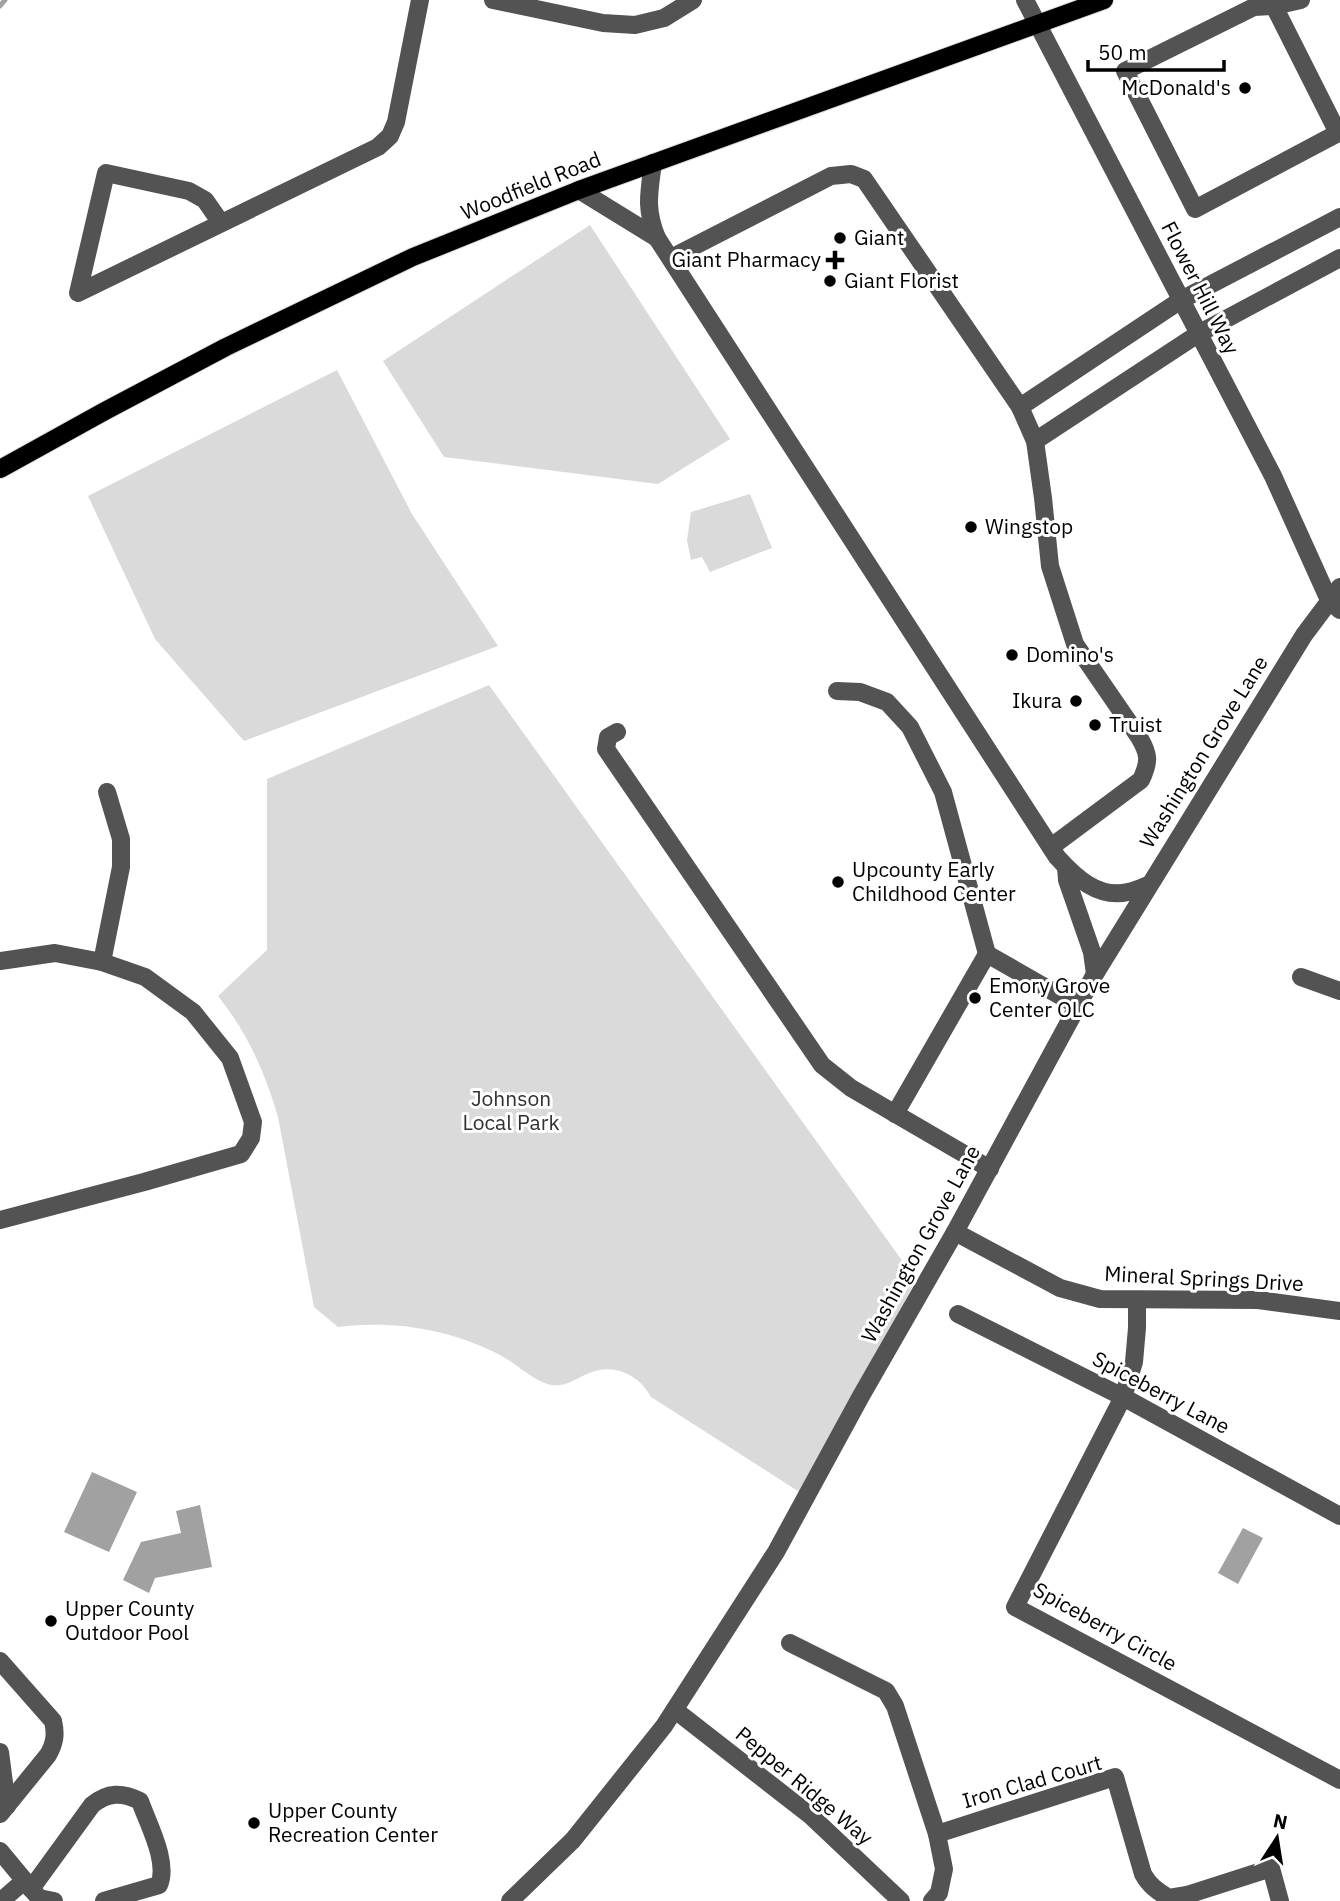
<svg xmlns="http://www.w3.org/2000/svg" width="1340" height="1901" font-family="'IBM Plex Sans',sans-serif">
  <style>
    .green { fill: #dadada }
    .water { fill: #a1a1a1 }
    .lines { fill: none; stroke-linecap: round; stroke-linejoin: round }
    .stream { stroke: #a1a1a1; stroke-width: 5 }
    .major-casing { stroke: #dbdbdb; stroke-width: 20 }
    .minor { stroke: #535353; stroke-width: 18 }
    .major { stroke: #000; stroke-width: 18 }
    .poi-dot { fill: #000; stroke: #fff; stroke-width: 2.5 }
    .labels { text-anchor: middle; stroke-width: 6; stroke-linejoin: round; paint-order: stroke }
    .poi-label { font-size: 21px; fill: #000; stroke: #fff; text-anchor: start }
    .street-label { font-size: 21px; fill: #000; stroke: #fff }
    .park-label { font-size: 21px; fill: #313131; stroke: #fff }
  </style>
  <rect width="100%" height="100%" fill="#fff"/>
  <g class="green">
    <polygon points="590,225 730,439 658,484 444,457 383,361"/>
    <polygon points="337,370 412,514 498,646 244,741 155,639 88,496"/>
    <polygon points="750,494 772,548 710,572 702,557 691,560 687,540 691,512"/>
    <path d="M 489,685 L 916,1280 L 801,1493 L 651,1397 C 639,1374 611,1362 587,1374 C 575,1379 566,1387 551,1385 C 533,1381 517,1364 500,1355 C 450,1329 394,1320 338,1327 L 314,1307 L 278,1117 C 265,1072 247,1032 218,996 L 267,950 L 267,779 Z"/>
  </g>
  <g class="water">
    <polygon points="92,1472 137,1492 109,1552 64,1532"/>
    <polygon points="200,1505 212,1567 155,1578 149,1593 123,1580 141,1542 181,1533 176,1511"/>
    <polygon points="1243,1528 1263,1538 1238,1584 1218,1573"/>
  </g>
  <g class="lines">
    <polyline class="stream" points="0,6 5,0"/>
    <defs>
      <polyline id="major" points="0,469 105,411 226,347 413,257 579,190 1104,0"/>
    </defs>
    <use href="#major" class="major-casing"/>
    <g class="minor">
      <polyline points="493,0 603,23 635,25 664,18 693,0"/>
      <polyline points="1025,0 1273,476 1329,600 1340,610"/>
      <polyline points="1274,6 1338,133 1195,209 1125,71 1254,7 1274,6 1301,0"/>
      <path d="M 653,163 C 649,193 645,209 657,238 L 1057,857 C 1075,877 1098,899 1128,892 C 1135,891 1142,887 1149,885"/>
      <polyline points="579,190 657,238"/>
      <polyline points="221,223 205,200 189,191 106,173 78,293 378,147 390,136 396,122 420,0"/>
      <path d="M 671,258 L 831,176 L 851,174 L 864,179 L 1020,407 L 1035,441 L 1043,498 L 1050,566 L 1075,644 L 1139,737 C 1149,754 1150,761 1141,780 L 1051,847"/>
      <polyline points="1020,407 1181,300 1340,217"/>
      <polyline points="1035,441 1198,334 1340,258"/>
      <polyline points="837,691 860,692 887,702 910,727 943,792 987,954"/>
      <polyline points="617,732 608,737 606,749 822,1065 851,1088 990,1169"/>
      <polyline points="1066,867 1067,880 1092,952 1095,974"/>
      <polyline points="0,961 55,953 102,962 145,977 193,1012 230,1058 253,1122 251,1138 241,1154 144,1182 0,1220"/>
      <polyline points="102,962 121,867 121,839 107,792"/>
      <polyline points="1301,977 1340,991"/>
      <polyline points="895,1114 987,954 1078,1006"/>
      <polyline points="955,1232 1060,1288 1100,1299 1258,1300 1340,1311"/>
      <polyline points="1137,1300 1137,1328 1134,1362 1123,1397 1015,1607 1340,1780"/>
      <polyline points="958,1314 1123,1397 1340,1516"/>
      <polyline points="790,1643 886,1691 895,1706 937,1834 944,1869 939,1893 932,1901"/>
      <path d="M 0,1661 L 53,1721 C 56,1734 55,1743 48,1755 L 0,1814"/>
      <polyline points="675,1710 811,1816 901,1901"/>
      <polyline points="0,1752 7,1806"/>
      <path d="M 937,1834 L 1115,1777 L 1143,1874 C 1149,1885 1157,1891 1169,1898 L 1187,1895 L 1271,1868 L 1280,1901"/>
      <polyline points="0,1851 39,1898 54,1901"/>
      <path d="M 31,1889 L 92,1805 C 108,1792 122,1792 140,1801 C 148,1824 169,1862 159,1885 L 104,1901"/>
      <polyline points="1,1901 24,1881"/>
      <polyline points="510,1901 573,1840 664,1726 776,1552 861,1396 955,1232 1095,974 1304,635 1340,587"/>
    </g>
    <use href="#major" class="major"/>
  </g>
  <g class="poi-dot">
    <circle cx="1245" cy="88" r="7"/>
    <circle cx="840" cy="238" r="7"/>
    <path d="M831.5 249.5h7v7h7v7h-7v7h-7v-7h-7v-7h7z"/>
    <circle cx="830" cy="281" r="7"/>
    <circle cx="971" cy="527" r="7"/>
    <circle cx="1012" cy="655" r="7"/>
    <circle cx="1076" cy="701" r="7"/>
    <circle cx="1095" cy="725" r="7"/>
    <circle cx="838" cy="882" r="7"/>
    <circle cx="975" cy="998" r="7"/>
    <circle cx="51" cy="1621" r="7"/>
    <circle cx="254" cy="1823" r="7"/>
  </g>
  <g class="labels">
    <g class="poi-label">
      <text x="1231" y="95" text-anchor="end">McDonald's</text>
      <text x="854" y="245">Giant</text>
      <text x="821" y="267" text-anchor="end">Giant Pharmacy</text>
      <text x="844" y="288">Giant Florist</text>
      <text x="985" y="534">Wingstop</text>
      <text x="1026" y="662">Domino's</text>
      <text x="1062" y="708" text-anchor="end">Ikura</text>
      <text x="1109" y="732">Truist</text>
      <text x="852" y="877">Upcounty Early<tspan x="852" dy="24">Childhood Center</tspan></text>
      <text x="989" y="993">Emory Grove<tspan x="989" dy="24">Center OLC</tspan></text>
      <text x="65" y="1616">Upper County<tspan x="65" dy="24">Outdoor Pool</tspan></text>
      <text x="268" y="1818">Upper County<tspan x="268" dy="24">Recreation Center</tspan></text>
    </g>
    <g class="street-label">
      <text transform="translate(531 186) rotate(-22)" y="7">Woodfield Road</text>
      <text transform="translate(1200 288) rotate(63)" y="7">Flower Hill Way</text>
      <text transform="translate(1204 752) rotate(-58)" y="7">Washington Grove Lane</text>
      <text transform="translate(921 1244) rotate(-61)" y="7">Washington Grove Lane</text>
      <text transform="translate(1204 1279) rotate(3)" y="7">Mineral Springs Drive</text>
      <text transform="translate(1161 1393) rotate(28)" y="7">Spiceberry Lane</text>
      <text transform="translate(1105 1627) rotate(29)" y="7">Spiceberry Circle</text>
      <text transform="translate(1032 1782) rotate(-16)" y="7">Iron Clad Court</text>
      <text transform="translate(804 1786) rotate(40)" y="7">Pepper Ridge Way</text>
    </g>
    <g class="park-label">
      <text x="511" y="1106">Johnson<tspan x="511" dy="24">Local Park</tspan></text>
    </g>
  </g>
  <g transform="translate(1277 1838) rotate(12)" stroke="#ffffff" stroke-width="5" paint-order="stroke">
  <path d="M0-5L12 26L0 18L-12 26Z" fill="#000000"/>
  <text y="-10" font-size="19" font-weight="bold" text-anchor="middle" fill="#000000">N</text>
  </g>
  <path d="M1088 60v10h136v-10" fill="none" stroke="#000000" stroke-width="3.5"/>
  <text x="1098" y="60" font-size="21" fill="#000000" stroke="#ffffff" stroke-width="5" paint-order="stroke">50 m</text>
</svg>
